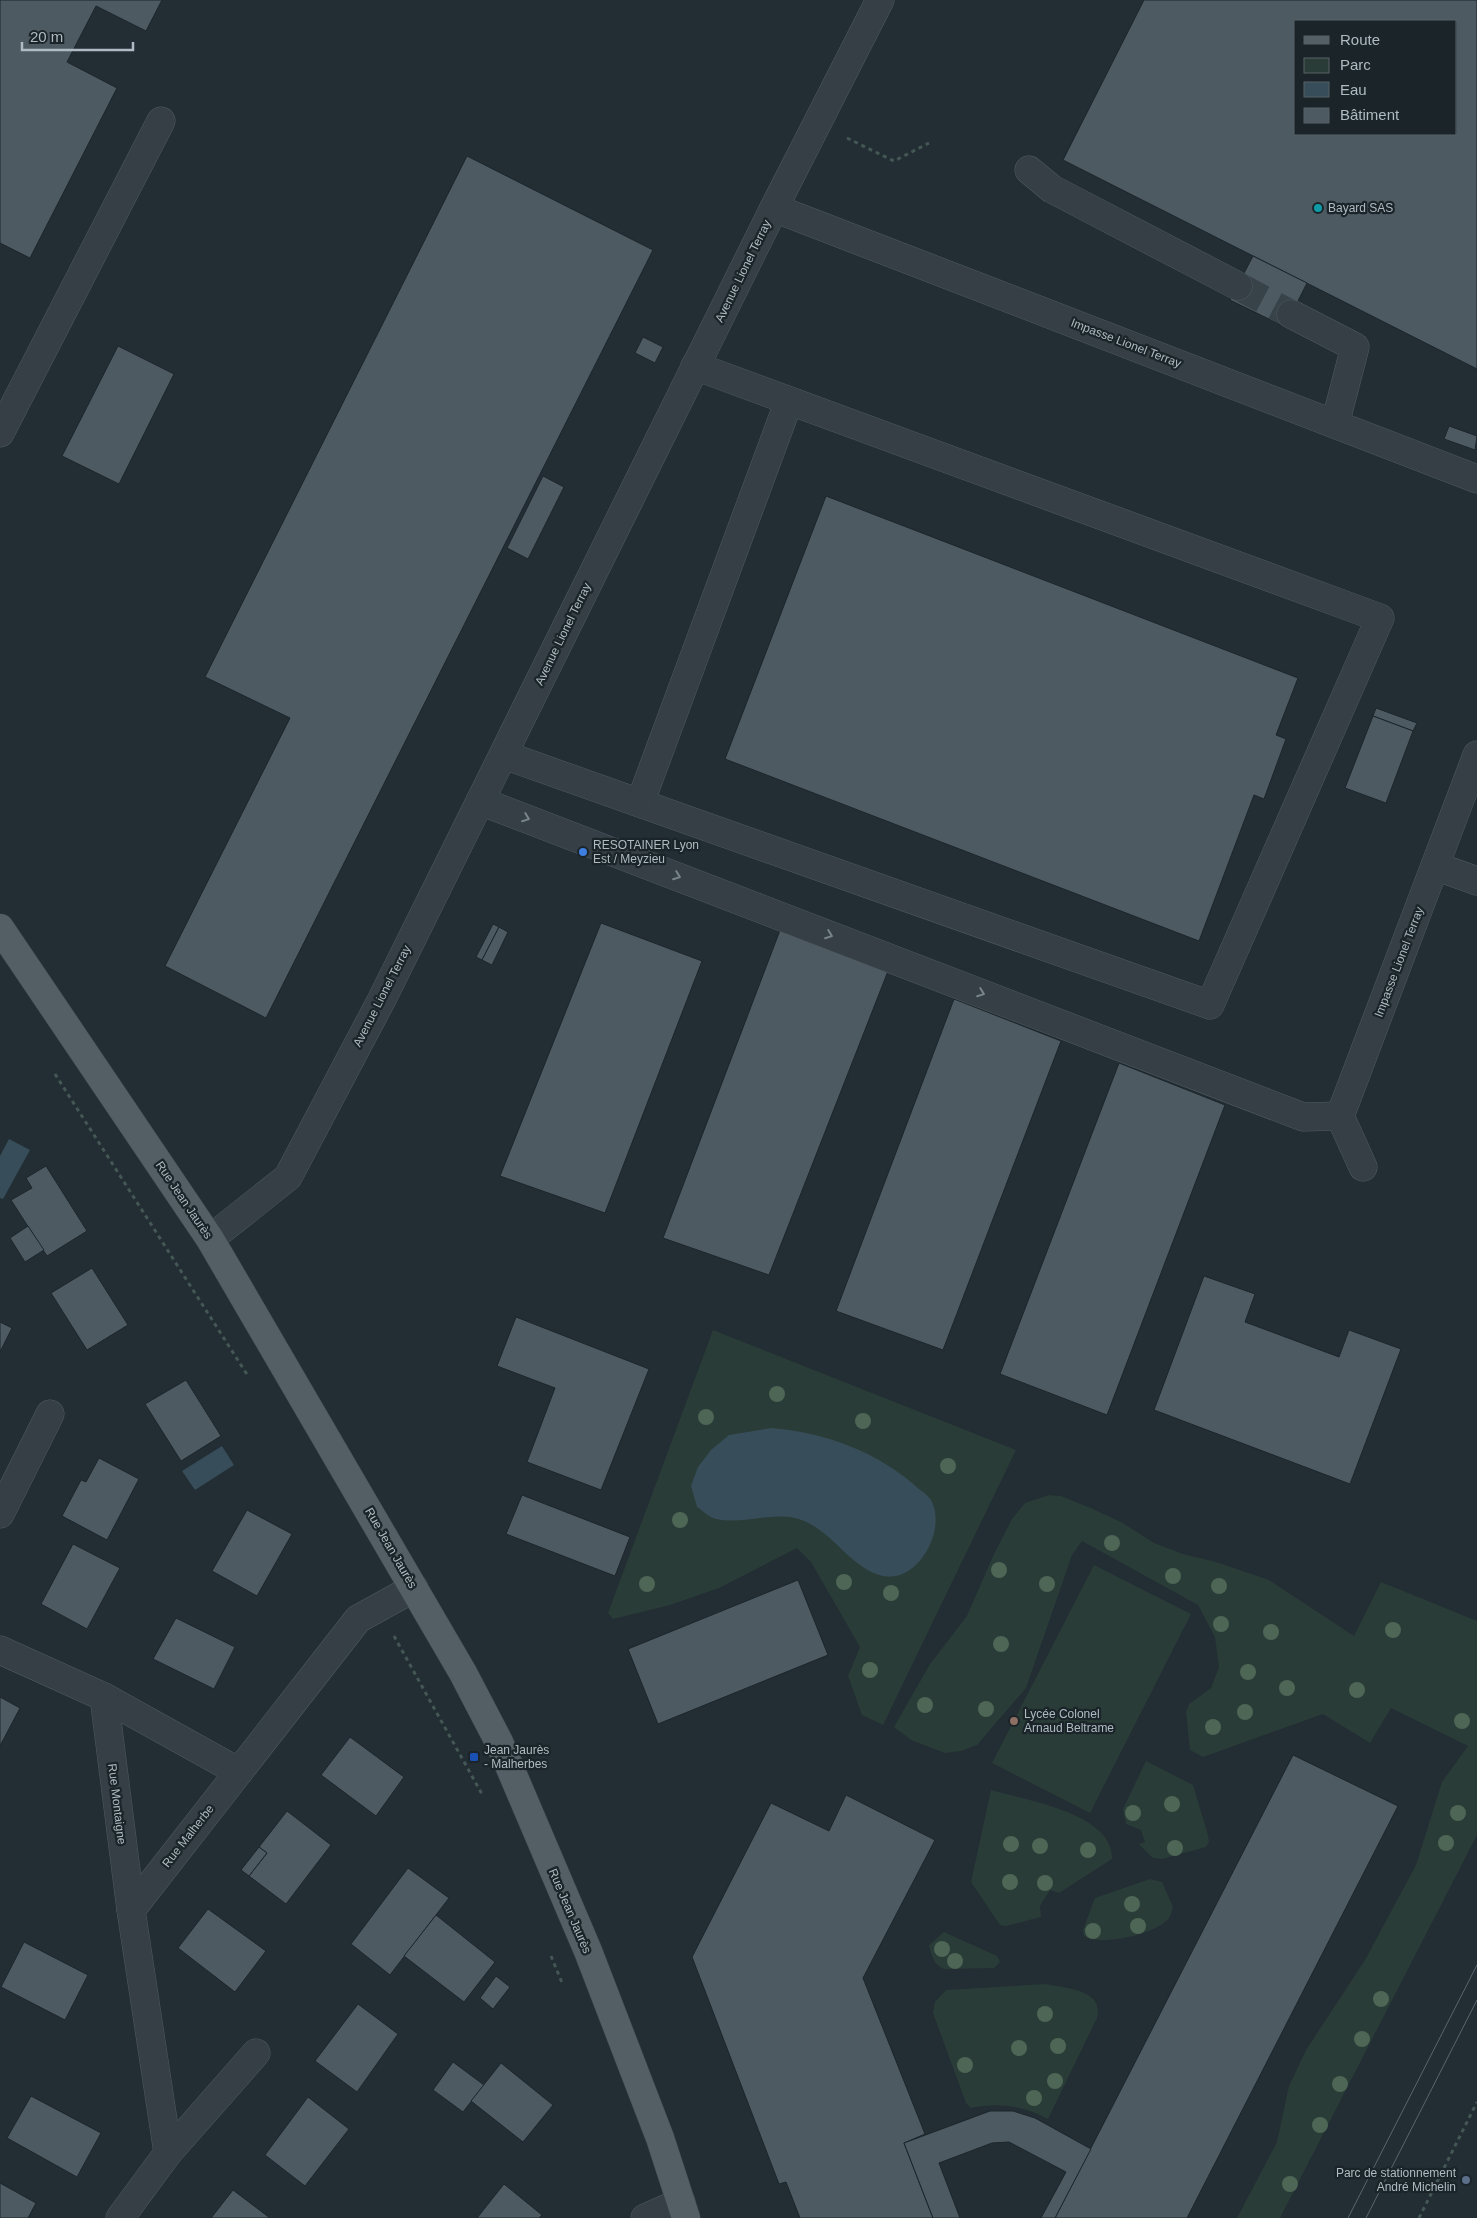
<svg xmlns="http://www.w3.org/2000/svg" width="1477" height="2218" font-family="Helvetica,sans-serif">
  <style>
    .green { fill: #2a3c37 }
    .water { fill: #374d59 }
    .building { fill: #4d5a62; stroke: #1c262b; fill-rule: evenodd }
    .lines { fill: none; stroke-linecap: round; stroke-linejoin: round }
    .minor-tunnel { stroke: #374249; stroke-width: 28; stroke-dasharray: 28 14; stroke-linecap: butt }
    .minor-casing { stroke: #4f5a60; stroke-width: 29 }
    .major-casing { stroke: #3e484e; stroke-width: 29 }
    .path { stroke: #455755; stroke-width: 3; stroke-dasharray: 4 4; stroke-linecap: butt }
    .minor { stroke: #353f45; stroke-width: 28 }
    .major { stroke: #535e65; stroke-width: 28 }
    .tram { stroke: #59666d; stroke-width: 1 }
    .tree { fill: #4d6656 }
    .oneway { stroke: #78838a }
    .culture-dot { fill: #0f9aa8; stroke: #1a2429; stroke-width: 2 }
    .shop-dot { fill: #3f7fe0; stroke: #1a2429; stroke-width: 2 }
    .education-dot { fill: #8d6e63; stroke: #1a2429; stroke-width: 2 }
    .transit-dot { fill: #1a4fb4; stroke: #1a2429; stroke-width: 2 }
    .service-dot { fill: #5c6f8a; stroke: #1a2429; stroke-width: 2 }
    .labels { text-anchor: middle; stroke-width: 4.5; stroke-linejoin: round; paint-order: stroke }
    .poi-label { font-size: 12px; fill: #afbac2; stroke: #1a2429; text-anchor: start }
    .street-label { font-size: 12px; fill: #afbac2; stroke: #1a2429 }
  </style>
  <rect width="100%" height="100%" fill="#222d34"/>
  <g class="green">
    <polygon points="713,1330 1016,1450 883,1725 862,1715 848,1676 860,1647 811,1562 797,1548 719,1588 670,1605 613,1619 608,1613"/>
    <polygon points="1049,1495 1061,1496 1093,1509 1123,1523 1154,1543 1183,1554 1216,1562 1269,1580 1354,1636 1381,1582 1477,1621 1477,1835 1280,2218 1237,2218 1277,2142 1289,2086 1306,2050 1365,1960 1416,1865 1442,1782 1468,1746 1391,1708 1370,1743 1323,1714 1203,1757 1190,1750 1186,1712 1189,1704 1211,1688 1219,1667 1215,1637 1198,1605 1082,1541 1072,1555 1026,1688 977,1745 961,1751 945,1753 911,1740 894,1727 930,1664 967,1616 993,1556 1012,1519 1025,1503"/>
    <polygon points="1094,1565 1191,1614 1090,1813 992,1763"/>
    <polygon points="1146,1761 1193,1785 1208,1835 1209,1842 1206,1847 1162,1859 1153,1858 1139,1844 1145,1842 1141,1830 1126,1824 1123,1809"/>
    <path d="M 991,1790 C 1025,1800 1114,1813 1112,1859 L 1059,1893 L 1050,1890 L 1040,1906 L 1041,1917 L 1006,1926 L 1000,1925 L 971,1882 Z"/>
    <path d="M 1150,1879 L 1162,1882 L 1173,1907 C 1172,1910 1171,1915 1169,1918 C 1157,1934 1100,1947 1084,1936 L 1083,1930 L 1095,1898 Z"/>
    <path d="M 944,1932 L 997,1956 L 1000,1962 L 994,1968 L 944,1969 C 933,1964 932,1957 929,1945 Z"/>
    <path d="M 1046,1984 C 1067,1989 1104,1989 1097,2018 L 1048,2119 C 1023,2106 999,2102 971,2108 L 966,2103 L 933,2013 L 935,2002 L 946,1990 Z"/>
  </g>
  <g class="water">
    <polygon points="9,1139 30,1150 3,1199 0,1198 0,1156"/>
    <path d="M 771,1428 C 824,1432 879,1452 919,1489 C 923,1492 930,1497 932,1502 C 946,1531 918,1583 883,1576 C 848,1568 832,1527 795,1518 C 769,1512 743,1525 716,1519 C 710,1518 703,1511 697,1507 L 691,1486 L 698,1467 L 711,1450 L 729,1435 Z"/>
    <polygon points="222,1446 234,1465 195,1490 182,1471"/>
  </g>
  <g class="building">
    <polygon points="0,0 162,0 146,31 96,6 67,62 117,88 30,258 0,243"/>
    <path d="M 1144,0 L 1477,0 L 1477,369 L 1063,160 ZM 1296,21 L 1456,21 L 1456,134 L 1296,134 Z"/>
    <polygon points="467,156 653,250 266,1018 165,966 290,718 205,677"/>
    <polygon points="1253,256 1307,283 1285,327 1230,300"/>
    <polygon points="643,337 663,347 655,363 635,353"/>
    <polygon points="118,346 174,374 119,484 62,456"/>
    <polygon points="1449,426 1477,436 1475,450 1444,439"/>
    <polygon points="543,476 564,487 528,559 507,548"/>
    <polygon points="826,496 1298,678 1276,735 1286,739 1264,799 1254,795 1199,941 725,759"/>
    <polygon points="1376,708 1417,723 1413,731 1373,716"/>
    <polygon points="1373,716 1413,731 1386,803 1345,788"/>
    <polygon points="601,923 702,961 605,1213 500,1176"/>
    <polygon points="493,924 499,927 482,960 476,957"/>
    <polygon points="782,925 892,961 769,1275 663,1238"/>
    <polygon points="499,927 508,932 492,965 482,960"/>
    <polygon points="954,999 1061,1041 943,1350 836,1311"/>
    <polygon points="1119,1063 1225,1105 1107,1415 1000,1374"/>
    <polygon points="46,1166 87,1231 47,1256 11,1200 32,1188 26,1178"/>
    <polygon points="28,1226 44,1250 25,1262 10,1238"/>
    <polygon points="92,1268 128,1325 87,1350 51,1293"/>
    <polygon points="1204,1276 1255,1294 1245,1322 1339,1357 1349,1330 1401,1349 1350,1484 1154,1410"/>
    <polygon points="516,1317 649,1369 601,1490 527,1462 555,1388 497,1366"/>
    <polygon points="0,1322 12,1328 0,1352"/>
    <polygon points="186,1380 221,1436 181,1461 145,1404"/>
    <polygon points="99,1458 139,1479 107,1540 62,1516 81,1480 86,1482"/>
    <polygon points="522,1495 630,1537 615,1576 506,1534"/>
    <polygon points="247,1510 292,1534 257,1596 212,1571"/>
    <polygon points="73,1544 120,1568 87,1629 41,1604"/>
    <polygon points="798,1580 828,1655 658,1724 628,1649"/>
    <polygon points="176,1618 235,1647 214,1689 153,1659"/>
    <polygon points="0,1697 20,1708 0,1746"/>
    <polygon points="350,1737 404,1777 376,1816 321,1775"/>
    <polygon points="1293,1755 1398,1806 1187,2218 1055,2218"/>
    <polygon points="846,1795 935,1840 863,1978 925,2134 904,2143 933,2218 800,2218 786,2182 779,2184 692,1957 771,1803 829,1831"/>
    <polygon points="287,1811 331,1845 286,1904 249,1876 267,1853 259,1847"/>
    <polygon points="259,1847 267,1853 249,1876 241,1870"/>
    <polygon points="408,1868 449,1898 390,1975 351,1944"/>
    <polygon points="208,1909 266,1951 235,1992 178,1948"/>
    <polygon points="436,1915 495,1962 464,2002 404,1956"/>
    <polygon points="24,1942 88,1975 65,2020 1,1987"/>
    <polygon points="496,1976 510,1987 493,2009 480,1998"/>
    <polygon points="358,2004 398,2034 357,2092 315,2061"/>
    <polygon points="453,2062 484,2085 463,2112 433,2090"/>
    <polygon points="501,2063 553,2105 523,2142 471,2101"/>
    <polygon points="31,2096 101,2133 77,2177 7,2138"/>
    <polygon points="308,2097 349,2129 305,2186 265,2155"/>
    <polygon points="990,2111 1013,2111 1035,2118 1091,2149 1055,2218 1041,2218 1066,2172 1009,2142 992,2143 939,2163 960,2218 933,2218 904,2143"/>
    <polygon points="0,2183 36,2203 28,2218 0,2218"/>
    <polygon points="504,2184 542,2215 539,2218 477,2218"/>
    <polygon points="233,2190 270,2218 211,2218"/>
  </g>
  <g class="lines">
    <polyline class="minor-tunnel" points="1238,286 1291,314"/>
    <defs>
      <g id="minor">
        <polyline points="1029,170 1052,189 1238,286"/>
        <polyline points="774,208 1477,479"/>
        <polyline points="1291,314 1355,347 1335,424"/>
        <polyline points="0,433 161,121"/>
        <polyline points="504,755 1210,1005 1380,618 695,366"/>
        <polyline points="480,801 1303,1117 1340,1116"/>
        <polyline points="640,803 789,401"/>
        <polyline points="1435,866 1477,881"/>
        <polyline points="1363,1167 1340,1116 1477,755"/>
        <polyline points="210,1239 288,1177 382,999 774,208 880,0"/>
        <polyline points="0,1514 50,1414"/>
        <polyline points="0,1650 104,1697 239,1772"/>
        <polyline points="104,1697 131,1910"/>
        <polyline points="256,2053 168,2153 131,1910 358,1619 414,1588"/>
        <polyline points="120,2218 168,2153"/>
        <polyline points="645,2218 681,2202"/>
      </g>
      <polyline id="major" points="0,928 210,1239 463,1673 499,1742 588,1951 660,2138 686,2218"/>
    </defs>
    <use href="#minor" class="minor-casing"/>
    <use href="#major" class="major-casing"/>
    <g class="path">
      <polyline points="847,138 894,161 929,143"/>
      <polyline points="55,1074 248,1376"/>
      <polyline points="394,1636 483,1796"/>
      <polyline points="551,1956 563,1985"/>
      <polyline points="1419,2218 1477,2102"/>
    </g>
    <use href="#minor" class="minor"/>
    <use href="#major" class="major"/>
    <g class="tram">
      <polyline points="1348,2218 1477,1965"/>
      <polyline points="1366,2218 1477,2000"/>
    </g>
  </g>
  <g class="tree">
    <circle cx="777" cy="1394" r="8"/>
    <circle cx="706" cy="1417" r="8"/>
    <circle cx="863" cy="1421" r="8"/>
    <circle cx="948" cy="1466" r="8"/>
    <circle cx="680" cy="1520" r="8"/>
    <circle cx="1112" cy="1543" r="8"/>
    <circle cx="999" cy="1570" r="8"/>
    <circle cx="1173" cy="1576" r="8"/>
    <circle cx="844" cy="1582" r="8"/>
    <circle cx="647" cy="1584" r="8"/>
    <circle cx="1047" cy="1584" r="8"/>
    <circle cx="1219" cy="1586" r="8"/>
    <circle cx="891" cy="1593" r="8"/>
    <circle cx="1221" cy="1624" r="8"/>
    <circle cx="1393" cy="1630" r="8"/>
    <circle cx="1271" cy="1632" r="8"/>
    <circle cx="1001" cy="1644" r="8"/>
    <circle cx="870" cy="1670" r="8"/>
    <circle cx="1248" cy="1672" r="8"/>
    <circle cx="1287" cy="1688" r="8"/>
    <circle cx="1357" cy="1690" r="8"/>
    <circle cx="925" cy="1705" r="8"/>
    <circle cx="986" cy="1709" r="8"/>
    <circle cx="1245" cy="1712" r="8"/>
    <circle cx="1462" cy="1721" r="8"/>
    <circle cx="1213" cy="1727" r="8"/>
    <circle cx="1172" cy="1804" r="8"/>
    <circle cx="1133" cy="1813" r="8"/>
    <circle cx="1458" cy="1813" r="8"/>
    <circle cx="1446" cy="1843" r="8"/>
    <circle cx="1011" cy="1844" r="8"/>
    <circle cx="1040" cy="1846" r="8"/>
    <circle cx="1175" cy="1848" r="8"/>
    <circle cx="1088" cy="1850" r="8"/>
    <circle cx="1010" cy="1882" r="8"/>
    <circle cx="1045" cy="1883" r="8"/>
    <circle cx="1132" cy="1904" r="8"/>
    <circle cx="1138" cy="1926" r="8"/>
    <circle cx="1093" cy="1931" r="8"/>
    <circle cx="942" cy="1949" r="8"/>
    <circle cx="955" cy="1961" r="8"/>
    <circle cx="1381" cy="1999" r="8"/>
    <circle cx="1045" cy="2014" r="8"/>
    <circle cx="1362" cy="2039" r="8"/>
    <circle cx="1058" cy="2046" r="8"/>
    <circle cx="1019" cy="2048" r="8"/>
    <circle cx="965" cy="2065" r="8"/>
    <circle cx="1055" cy="2081" r="8"/>
    <circle cx="1340" cy="2084" r="8"/>
    <circle cx="1034" cy="2098" r="8"/>
    <circle cx="1320" cy="2125" r="8"/>
    <circle cx="1290" cy="2184" r="8"/>
  </g>
  <defs><path id="oneway-chevron" d="M-2-3.5L2.5 0L-2 3.5" fill="none" stroke-width="1.6" stroke-linecap="round" stroke-linejoin="round" transform="scale(1.25)"/></defs>
  <g class="oneway">
    <use href="#oneway-chevron" transform="translate(526 818) rotate(21)"/>
    <use href="#oneway-chevron" transform="translate(677 876) rotate(21)"/>
    <use href="#oneway-chevron" transform="translate(829 935) rotate(21)"/>
    <use href="#oneway-chevron" transform="translate(981 993) rotate(21)"/>
  </g>
  <circle class="culture-dot" cx="1318" cy="208" r="5"/>
  <circle class="shop-dot" cx="583" cy="852" r="5"/>
  <circle class="education-dot" cx="1014" cy="1721" r="5"/>
  <rect class="transit-dot" x="469" y="1752" width="10" height="10" rx="2.5"/>
  <circle class="service-dot" cx="1466" cy="2180" r="5"/>
  <g class="labels">
    <g class="poi-label">
      <text x="1328" y="212">Bayard SAS</text>
      <text x="593" y="849">RESOTAINER Lyon<tspan x="593" dy="14">Est / Meyzieu</tspan></text>
      <text x="1024" y="1718">Lycée Colonel<tspan x="1024" dy="14">Arnaud Beltrame</tspan></text>
      <text x="484" y="1754">Jean Jaurès<tspan x="484" dy="14">- Malherbes</tspan></text>
      <text x="1456" y="2177" text-anchor="end">Parc de stationnement<tspan x="1456" dy="14">André Michelin</tspan></text>
    </g>
    <g class="street-label">
      <text transform="translate(743 271) rotate(-64)" y="4">Avenue Lionel Terray</text>
      <text transform="translate(1126 343) rotate(21)" y="4">Impasse Lionel Terray</text>
      <text transform="translate(563 634) rotate(-64)" y="4">Avenue Lionel Terray</text>
      <text transform="translate(1399 962) rotate(-69)" y="4">Impasse Lionel Terray</text>
      <text transform="translate(382 996) rotate(-63)" y="4">Avenue Lionel Terray</text>
      <text transform="translate(184 1200) rotate(56)" y="4">Rue Jean Jaurès</text>
      <text transform="translate(391 1548) rotate(60)" y="4">Rue Jean Jaurès</text>
      <text transform="translate(117 1804) rotate(83)" y="4">Rue Montaigne</text>
      <text transform="translate(188 1836) rotate(-52)" y="4">Rue Malherbe</text>
      <text transform="translate(570 1911) rotate(67)" y="4">Rue Jean Jaurès</text>
    </g>
  </g>
  <rect x="1294" y="20" width="162" height="115" fill="#1a2429" stroke="#566066"/>
  <rect x="1304" y="36" width="25" height="8" fill="#535e65" stroke="#566066"/>
  <text x="1340" y="45" font-size="15" fill="#afbac2">Route</text>
  <rect x="1304" y="58" width="25" height="15" fill="#2a3c37" stroke="#566066"/>
  <text x="1340" y="70" font-size="15" fill="#afbac2">Parc</text>
  <rect x="1304" y="82" width="25" height="15" fill="#374d59" stroke="#566066"/>
  <text x="1340" y="95" font-size="15" fill="#afbac2">Eau</text>
  <rect x="1304" y="108" width="25" height="15" fill="#4d5a62" stroke="#566066"/>
  <text x="1340" y="120" font-size="15" fill="#afbac2">Bâtiment</text>
  <path d="M22 42v8h111v-8" fill="none" stroke="#afbac2" stroke-width="2.5"/>
  <text x="30" y="42" font-size="15" fill="#afbac2" stroke="#1a2429" stroke-width="4" paint-order="stroke">20 m</text>
</svg>
